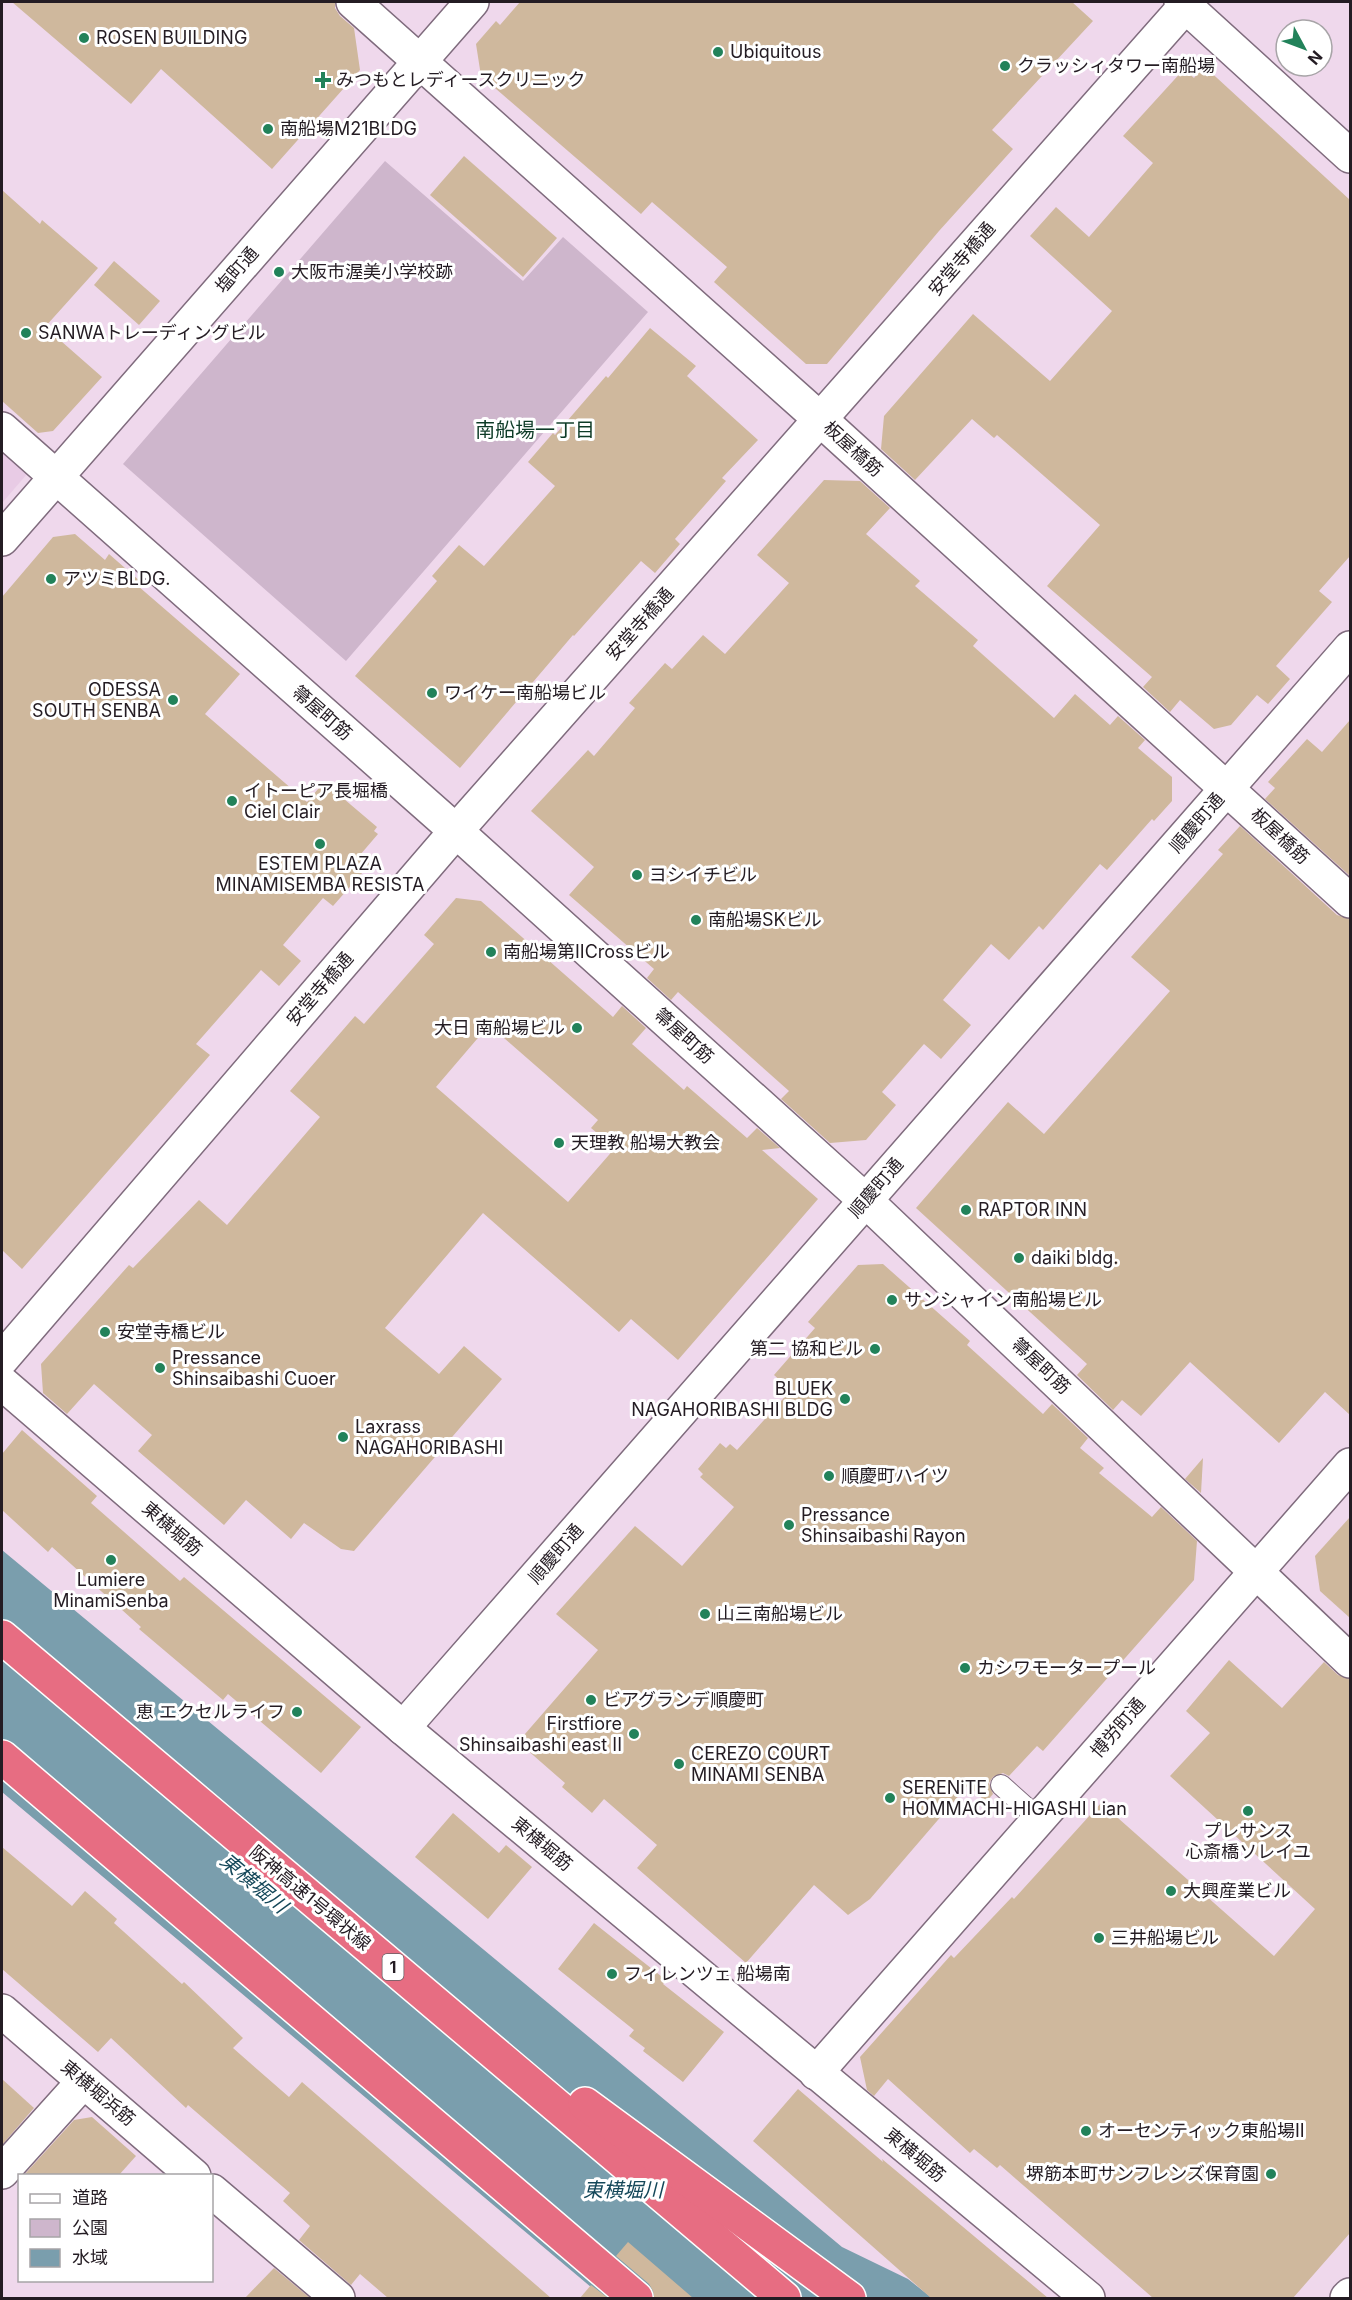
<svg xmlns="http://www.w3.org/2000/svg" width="1352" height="2300" font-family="Inter,'Noto Sans JP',sans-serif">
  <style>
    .built { fill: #e8cbe5 }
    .green { fill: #ceb6cc }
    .water { fill: #7a9ead }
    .building { fill: #cfb89d; fill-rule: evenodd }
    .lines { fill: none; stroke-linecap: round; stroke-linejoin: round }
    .service-casing { stroke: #7f6b7d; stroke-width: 22 }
    .minor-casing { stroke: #7f6b7d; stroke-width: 36 }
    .motorway-casing { stroke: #fff; stroke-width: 36 }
    .service { stroke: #fff; stroke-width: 20 }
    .minor { stroke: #fff; stroke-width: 33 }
    .motorway { stroke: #e76d82; stroke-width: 33 }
    .poi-dot { fill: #22825a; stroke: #fff; stroke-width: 2 }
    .labels { text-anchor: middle; stroke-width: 6; stroke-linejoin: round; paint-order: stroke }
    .shield { fill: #fff; stroke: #666065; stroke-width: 1.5 }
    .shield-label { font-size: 16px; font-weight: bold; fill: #241c23 }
    .poi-label { font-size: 18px; fill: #241c23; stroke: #fff; text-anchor: start }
    .street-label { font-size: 18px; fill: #241c23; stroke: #fff }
    .neighbourhood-label { font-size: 20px; fill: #0e3b27; stroke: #fff }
    .water-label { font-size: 20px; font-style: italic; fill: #144759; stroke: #fff }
  </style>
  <rect width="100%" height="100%" fill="#efd8ec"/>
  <polygon class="built" points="2,452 27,474 2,503"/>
  <polygon class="green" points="385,161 523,281 563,237 648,312 346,661 123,464"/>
  <polygon class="water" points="2,1550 842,2247 908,2279 932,2298 604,2298 2,1792"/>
  <g class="building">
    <polygon points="12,2 335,2 335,8 340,16 354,28 360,70 272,169 161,69 131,104"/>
    <polygon points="520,2 1072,2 1093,21 992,130 1013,149 939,231 827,364 806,364 714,282 727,267 652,202 641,214 481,76 476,44 496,21 500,25"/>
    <polygon points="1204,66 1350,200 1350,556 1319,591 1332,602 1276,666 1290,679 1268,704 1257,695 1231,725 1214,729 1180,700 1170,712 1143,687 1152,677 1047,586 1100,525 997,435 994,438 972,419 915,480 881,449 884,416 973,314 1050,381 1112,311 1030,236 1056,207 1089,237 1153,163 1123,136 1184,69 1194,78"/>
    <polygon points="464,156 557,238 523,277 430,195"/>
    <polygon points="2,190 40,224 42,220 98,268 45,327 102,377 53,431 38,433 2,401"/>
    <polygon points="114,261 160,301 139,325 94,285"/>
    <polygon points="650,328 696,366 687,376 758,440 722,478 726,481 675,539 680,544 655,573 641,561 574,636 573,635 460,768 355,676 437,581 432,576 459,545 484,566 555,486 528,462 553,433 555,435 606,376 608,378"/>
    <polygon points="824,480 860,481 890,508 866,534 920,581 915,586 978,640 973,646 1054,718 1075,694 1110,725 1118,716 1145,740 1138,748 1172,777 1172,801 1154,821 1152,819 1107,870 1100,864 1043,930 1039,926 1009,960 991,944 943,1000 971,1025 941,1059 924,1044 882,1092 896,1105 866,1140 830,1143 781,1099 789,1091 678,992 671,1000 647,978 654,969 569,895 594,867 531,811 588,750 594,756 635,708 629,703 665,663 672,669 703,635 725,654 789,583 757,555"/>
    <polygon points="75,534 105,560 109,554 141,582 138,586 240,674 205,714 307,802 324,782 377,827 374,831 378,834 360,855 370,864 333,906 323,898 283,945 301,961 279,986 261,970 196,1044 210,1055 22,1269 2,1250 2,597 53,537"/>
    <polygon points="1350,720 1350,876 1265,799 1275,788 1268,782 1307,739 1322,752"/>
    <polygon points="1240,826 1337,915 1350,919 1350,1415 1325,1392 1279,1443 1190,1362 1141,1416 1122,1400 1113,1410 1077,1375 1087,1364 916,1208 1008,1102 1044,1134 1170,991 1131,957 1223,854 1218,850"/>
    <path d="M 456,898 L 481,901 L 613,1017 L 622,1006 L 646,1028 L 632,1044 L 684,1090 L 687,1086 L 747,1138 L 757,1128 L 780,1148 L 762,1150 L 818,1199 L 678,1360 L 631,1319 L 619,1332 L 483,1213 L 385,1328 L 439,1374 L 464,1346 L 502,1379 L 354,1551 L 341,1549 L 304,1523 L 291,1539 L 246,1500 L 224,1525 L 138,1451 L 152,1435 L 94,1384 L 67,1414 L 43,1393 L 41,1364 L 129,1265 L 133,1268 L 199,1200 L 227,1225 L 320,1117 L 290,1091 L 355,1016 L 364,1024 L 434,944 L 424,935 ZM 489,1025 L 598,1120 L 591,1128 L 615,1148 L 568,1202 L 436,1087 Z"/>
    <polygon points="883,1264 970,1341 967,1345 1043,1414 1052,1404 1088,1438 1080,1448 1104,1468 1099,1473 1152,1517 1161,1507 1197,1541 1194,1580 1043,1751 1037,1746 1009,1776 1003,1773 993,1777 989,1783 993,1794 986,1802 968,1785 870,1899 848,1915 814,1885 746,1963 637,1868 657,1845 604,1799 592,1813 562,1787 565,1783 518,1742 598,1650 556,1614 635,1526 682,1566 734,1507 700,1477 703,1474 698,1469 720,1443 726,1448 730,1444 737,1450 791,1390 774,1375 815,1328 808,1322 858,1265"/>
    <polygon points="22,1430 97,1496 91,1503 180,1581 184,1577 361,1727 321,1773 228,1694 223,1700 139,1629 141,1627 52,1547 48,1552 2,1510 2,1454"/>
    <polygon points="1203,1458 1201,1493 1185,1479"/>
    <polygon points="1350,1517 1350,1618 1320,1591 1315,1556"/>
    <polygon points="1229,1660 1282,1708 1324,1662 1338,1675 1350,1679 1350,2233 1293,2298 1153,2298 1000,2165 997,2168 974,2149 970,2153 888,2079 874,2096 867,2090 860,2057 951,1955 954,1958 1012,1897 1014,1899 1101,1803 1274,1956 1315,1909 1170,1776 1210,1733 1186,1711"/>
    <polygon points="453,1813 499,1853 506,1845 532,1867 488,1919 415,1857"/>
    <polygon points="2,1847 72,1906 85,1891 117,1919 114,1923 182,1984 184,1982 243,2038 233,2048 289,2097 302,2082 551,2298 388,2298 360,2274 351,2285 299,2240 310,2226 283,2201 290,2193 188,2105 186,2108 111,2038 98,2052 2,1969"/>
    <polygon points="594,1923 666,1980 663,1984 724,2032 683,2082 643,2051 645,2048 629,2036 634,2030 558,1969"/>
    <polygon points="2,2079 34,2108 2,2145"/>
    <polygon points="798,2089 883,2162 882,2159 1048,2298 931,2298 753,2141"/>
    <polygon points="92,2117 136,2156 119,2175 24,2175 74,2120"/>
    <polygon points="628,2242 693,2298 654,2298 653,2291 649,2284 616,2256"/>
    <polygon points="274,2268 310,2298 245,2298"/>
    <polygon points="591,2285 608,2298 580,2298"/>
  </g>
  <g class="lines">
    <defs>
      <polyline id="service" points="1001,1785 1039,1819"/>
      <g id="minor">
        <polyline points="353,2 821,420 1350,901"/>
        <polyline points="1181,2 1350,156"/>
        <polyline points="2,429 456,831 865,1200 1350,1661"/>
        <polyline points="2,539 472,2"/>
        <polyline points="2,1359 456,831 1189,2"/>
        <polyline points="2,1383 403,1728 1088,2298"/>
        <polyline points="403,1728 1350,648"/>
        <polyline points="2,2011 194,2176"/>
        <polyline points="816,2073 1350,1465"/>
        <polyline points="2,2172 83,2082"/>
        <polyline points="212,2191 338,2298"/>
        <polyline points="1347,2298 1350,2295"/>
      </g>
      <g id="motorway">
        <polyline points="2,1637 784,2298"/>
        <polyline points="2,1757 636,2298"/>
        <polyline points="585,2104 849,2298"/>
      </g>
    </defs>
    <use href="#service" class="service-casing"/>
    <use href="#minor" class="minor-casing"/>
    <use href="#motorway" class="motorway-casing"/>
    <use href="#service" class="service"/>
    <use href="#minor" class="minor"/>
    <use href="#motorway" class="motorway"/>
  </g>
  <g class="poi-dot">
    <circle cx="84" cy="38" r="6"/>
    <circle cx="718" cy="52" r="6"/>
    <circle cx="1005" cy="66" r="6"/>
    <path d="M320 71h6v6h6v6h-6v6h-6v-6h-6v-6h6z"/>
    <circle cx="268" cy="129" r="6"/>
    <circle cx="279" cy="272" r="6"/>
    <circle cx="26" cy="333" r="6"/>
    <circle cx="51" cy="579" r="6"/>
    <circle cx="432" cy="693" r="6"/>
    <circle cx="173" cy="700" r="6"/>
    <circle cx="232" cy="801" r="6"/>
    <circle cx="320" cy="844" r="6"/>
    <circle cx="637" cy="875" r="6"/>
    <circle cx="696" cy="920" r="6"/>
    <circle cx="491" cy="952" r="6"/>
    <circle cx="577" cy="1028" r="6"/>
    <circle cx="559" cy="1143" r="6"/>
    <circle cx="966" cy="1210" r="6"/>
    <circle cx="1019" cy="1258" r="6"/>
    <circle cx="892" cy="1300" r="6"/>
    <circle cx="105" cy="1332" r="6"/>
    <circle cx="875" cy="1349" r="6"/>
    <circle cx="160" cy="1368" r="6"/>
    <circle cx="845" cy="1399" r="6"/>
    <circle cx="343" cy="1437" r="6"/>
    <circle cx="829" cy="1476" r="6"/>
    <circle cx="789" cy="1525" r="6"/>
    <circle cx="111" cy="1560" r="6"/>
    <circle cx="705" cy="1614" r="6"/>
    <circle cx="965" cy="1668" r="6"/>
    <circle cx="591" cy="1700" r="6"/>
    <circle cx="297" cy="1712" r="6"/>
    <circle cx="634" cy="1734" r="6"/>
    <circle cx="679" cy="1764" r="6"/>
    <circle cx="890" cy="1798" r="6"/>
    <circle cx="1248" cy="1811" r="6"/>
    <circle cx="1171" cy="1891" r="6"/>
    <circle cx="1099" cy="1938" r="6"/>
    <circle cx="612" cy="1974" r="6"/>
    <circle cx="1086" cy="2131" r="6"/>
    <circle cx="1271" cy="2174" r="6"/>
  </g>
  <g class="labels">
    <rect class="shield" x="382.5" y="1954" width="21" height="26" rx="4.5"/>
    <g class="shield-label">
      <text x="393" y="1973">1</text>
    </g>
    <g class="poi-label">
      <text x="96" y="44">ROSEN BUILDING</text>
      <text x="730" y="58">Ubiquitous</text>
      <text x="1017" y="72">クラッシィタワー南船場</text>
      <text x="336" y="86">みつもとレディースクリニック</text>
      <text x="280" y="135">南船場M21BLDG</text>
      <text x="291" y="278">大阪市渥美小学校跡</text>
      <text x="38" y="339">SANWAトレーディングビル</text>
      <text x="63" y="585">アツミBLDG.</text>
      <text x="161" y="696" text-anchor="end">ODESSA<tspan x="161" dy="21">SOUTH SENBA</tspan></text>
      <text x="444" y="699">ワイケー南船場ビル</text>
      <text x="244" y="797">イトーピア長堀橋<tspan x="244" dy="21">Ciel Clair</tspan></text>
      <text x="320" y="870" text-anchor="middle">ESTEM PLAZA<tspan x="320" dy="21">MINAMISEMBA RESISTA</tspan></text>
      <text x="649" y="881">ヨシイチビル</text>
      <text x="708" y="926">南船場SKビル</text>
      <text x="503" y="958">南船場第IICrossビル</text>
      <text x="565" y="1034" text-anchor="end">大日 南船場ビル</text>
      <text x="571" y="1149">天理教 船場大教会</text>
      <text x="978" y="1216">RAPTOR INN</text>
      <text x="1031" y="1264">daiki bldg.</text>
      <text x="904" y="1306">サンシャイン南船場ビル</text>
      <text x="117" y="1338">安堂寺橋ビル</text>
      <text x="863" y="1355" text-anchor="end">第二 協和ビル</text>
      <text x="172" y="1364">Pressance<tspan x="172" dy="21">Shinsaibashi Cuoer</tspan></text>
      <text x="833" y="1395" text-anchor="end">BLUEK<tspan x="833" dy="21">NAGAHORIBASHI BLDG</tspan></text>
      <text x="355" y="1433">Laxrass<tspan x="355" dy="21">NAGAHORIBASHI</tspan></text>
      <text x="841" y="1482">順慶町ハイツ</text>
      <text x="801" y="1521">Pressance<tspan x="801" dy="21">Shinsaibashi Rayon</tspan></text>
      <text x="111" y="1586" text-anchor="middle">Lumiere<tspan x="111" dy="21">MinamiSenba</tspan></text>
      <text x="717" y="1620">山三南船場ビル</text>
      <text x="977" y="1674">カシワモータープール</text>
      <text x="603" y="1706">ビアグランデ順慶町</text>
      <text x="285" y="1718" text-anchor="end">恵 エクセルライフ</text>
      <text x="622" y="1730" text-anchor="end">Firstfiore<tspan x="622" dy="21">Shinsaibashi east II</tspan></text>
      <text x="691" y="1760">CEREZO COURT<tspan x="691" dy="21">MINAMI SENBA</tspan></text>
      <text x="902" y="1794">SERENiTE<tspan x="902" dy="21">HOMMACHI-HIGASHI Lian</tspan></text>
      <text x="1248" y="1837" text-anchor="middle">プレサンス<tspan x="1248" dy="21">心斎橋ソレイユ</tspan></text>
      <text x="1183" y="1897">大興産業ビル</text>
      <text x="1111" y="1944">三井船場ビル</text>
      <text x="624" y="1980">フィレンツェ 船場南</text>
      <text x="1098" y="2137">オーセンティック東船場II</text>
      <text x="1259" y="2180" text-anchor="end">堺筋本町サンフレンズ保育園</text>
    </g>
    <g class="street-label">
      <text transform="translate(962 259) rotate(-49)" y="6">安堂寺橋通</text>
      <text transform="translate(237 270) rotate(-49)" y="6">塩町通</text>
      <text transform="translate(853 449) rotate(42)" y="6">板屋橋筋</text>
      <text transform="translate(640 624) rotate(-48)" y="6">安堂寺橋通</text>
      <text transform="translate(322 713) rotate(41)" y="6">箒屋町筋</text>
      <text transform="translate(1197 823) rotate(-49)" y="6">順慶町通</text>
      <text transform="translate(1280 836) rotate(43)" y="6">板屋橋筋</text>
      <text transform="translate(320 989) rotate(-49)" y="6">安堂寺橋通</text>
      <text transform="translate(684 1036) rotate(42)" y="6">箒屋町筋</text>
      <text transform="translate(876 1188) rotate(-49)" y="6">順慶町通</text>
      <text transform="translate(1041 1366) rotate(43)" y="6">箒屋町筋</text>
      <text transform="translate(172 1529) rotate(41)" y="6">東横堀筋</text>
      <text transform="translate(556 1554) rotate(-49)" y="6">順慶町通</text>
      <text transform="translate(1118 1728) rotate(-49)" y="6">博労町通</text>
      <text transform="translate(542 1844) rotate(40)" y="6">東横堀筋</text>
      <text transform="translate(310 1898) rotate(40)" y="6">阪神高速1号環状線</text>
      <text transform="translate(98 2093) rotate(40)" y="6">東横堀浜筋</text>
      <text transform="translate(915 2155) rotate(40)" y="6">東横堀筋</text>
    </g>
    <g class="neighbourhood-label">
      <text x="535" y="437">南船場一丁目</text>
    </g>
    <g class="water-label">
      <text transform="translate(254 1883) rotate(40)" y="7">東横堀川</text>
      <text x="623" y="2197">東横堀川</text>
    </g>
  </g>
  <rect width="1352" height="2300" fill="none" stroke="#241c23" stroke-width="6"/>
  <rect x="18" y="2174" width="195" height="108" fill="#ffffff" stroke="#a7a4a7" stroke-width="1.5"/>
  <rect x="30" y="2194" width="30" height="9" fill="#ffffff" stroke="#a7a4a7" stroke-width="1.5"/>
  <text x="72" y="2204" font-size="18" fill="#241c23">道路</text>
  <rect x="30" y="2219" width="30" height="18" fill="#ceb6cc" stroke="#a7a4a7" stroke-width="1.5"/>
  <text x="72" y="2234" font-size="18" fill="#241c23">公園</text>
  <rect x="30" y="2249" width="30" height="18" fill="#7a9ead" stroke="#a7a4a7" stroke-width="1.5"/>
  <text x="72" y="2264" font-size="18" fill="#241c23">水域</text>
  <g transform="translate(1304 48) rotate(131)"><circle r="28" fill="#ffffff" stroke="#a7a4a7" stroke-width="1.5"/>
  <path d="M0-4.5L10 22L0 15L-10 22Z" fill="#22825a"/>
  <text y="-9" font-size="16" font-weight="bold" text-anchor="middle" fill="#241c23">N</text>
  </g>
</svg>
